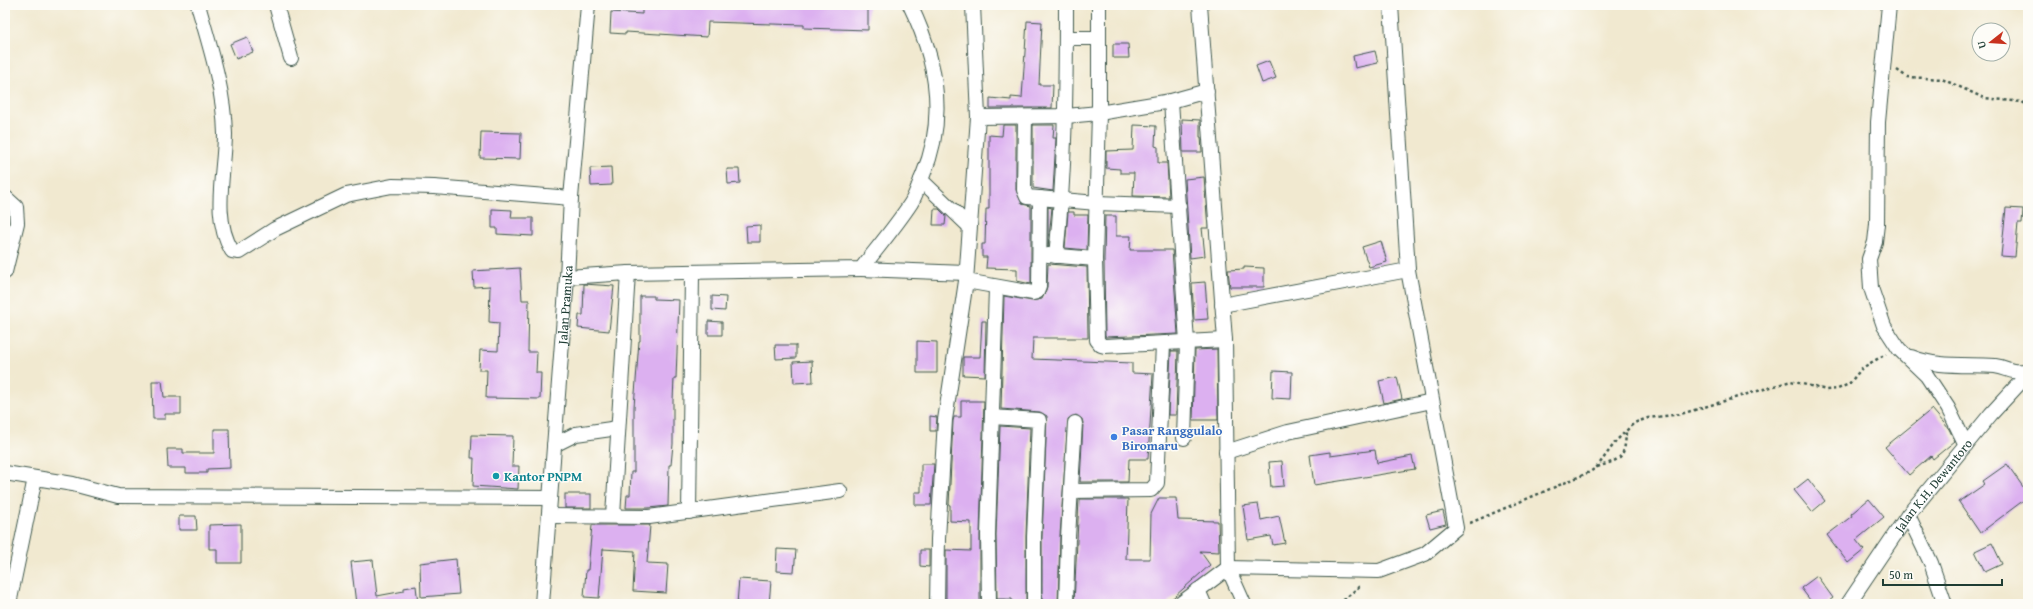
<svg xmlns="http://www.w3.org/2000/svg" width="2033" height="609" font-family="'Gentium Book Plus',serif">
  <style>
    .building { fill: #dcb0f0 }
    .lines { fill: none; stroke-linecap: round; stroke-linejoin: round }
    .street-casing { stroke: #3e574b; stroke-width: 16 }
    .path { stroke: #3e574b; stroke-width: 2.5; stroke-dasharray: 3 3; stroke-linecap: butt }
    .street { stroke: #fff; stroke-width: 14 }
    .shop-dot { fill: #3f7fe0; stroke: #fdfcf7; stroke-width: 1.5 }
    .culture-dot { fill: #0f9aa8; stroke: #fdfcf7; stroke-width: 1.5 }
    .labels { text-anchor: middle; stroke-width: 3; stroke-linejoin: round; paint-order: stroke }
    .street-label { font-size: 13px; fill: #1f3d34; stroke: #fdfcf7 }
    .shop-label { font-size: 13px; font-weight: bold; fill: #366cbe; stroke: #fdfcf7; text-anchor: start }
    .culture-label { font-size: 13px; font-weight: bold; fill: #0d838f; stroke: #fdfcf7; text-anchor: start }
  </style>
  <rect width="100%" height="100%" fill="#fdfcf7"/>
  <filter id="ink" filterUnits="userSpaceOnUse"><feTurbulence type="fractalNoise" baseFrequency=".025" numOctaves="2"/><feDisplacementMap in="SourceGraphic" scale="8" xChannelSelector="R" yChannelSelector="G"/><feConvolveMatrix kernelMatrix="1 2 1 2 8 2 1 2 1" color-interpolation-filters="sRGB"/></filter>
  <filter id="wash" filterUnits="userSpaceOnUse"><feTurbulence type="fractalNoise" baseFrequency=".012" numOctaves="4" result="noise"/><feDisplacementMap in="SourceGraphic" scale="16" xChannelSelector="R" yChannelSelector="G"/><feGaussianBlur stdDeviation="0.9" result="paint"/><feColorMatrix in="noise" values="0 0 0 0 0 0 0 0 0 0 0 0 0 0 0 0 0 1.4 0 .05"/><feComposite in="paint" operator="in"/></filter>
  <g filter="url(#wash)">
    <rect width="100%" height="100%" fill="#f1e9d0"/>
    <g id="blocks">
      <g class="building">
        <polygon points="642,5 868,5 868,30 804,28 804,25 708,22 707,37 626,32 626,34 610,33 611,12 642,14"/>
        <polygon points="1027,21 1042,22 1039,85 1053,85 1052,108 990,108 990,98 1011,100 1011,97 1022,98"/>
        <polygon points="247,37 253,52 236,59 230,44"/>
        <polygon points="1113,44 1128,44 1129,58 1113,58"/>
        <polygon points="1375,51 1378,63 1355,68 1353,56"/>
        <polygon points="1269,61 1276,78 1262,83 1256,66"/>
        <polygon points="1182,119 1200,120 1200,137 1201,137 1202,152 1183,152"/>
        <polygon points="1003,125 1016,125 1016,190 1022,204 1031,206 1031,284 1017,281 1017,269 986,268 987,257 982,257 982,244 985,244 986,209 989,209 989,135 1002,136"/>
        <polygon points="1033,125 1054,125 1053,138 1056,138 1053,191 1033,188"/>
        <polygon points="1134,125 1156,126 1155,146 1158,147 1158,163 1167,163 1169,197 1133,196 1134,173 1120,173 1120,169 1106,168 1106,151 1133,150"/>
        <polygon points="481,132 521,133 520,159 480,158"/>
        <polygon points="611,167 612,185 591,186 590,168"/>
        <polygon points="727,169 739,169 740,183 728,184"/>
        <polygon points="1204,177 1208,228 1202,228 1205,256 1190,258 1185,179"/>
        <polygon points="1048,207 1052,208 1048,247"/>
        <polygon points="2006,208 2023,209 2022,223 2018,223 2015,257 2001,256"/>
        <polygon points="492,209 512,210 511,218 533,218 533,236 497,234 497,228 492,228"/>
        <polygon points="934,209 939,209 946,216 945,225 933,225"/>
        <polygon points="1068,212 1074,212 1074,215 1088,215 1087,250 1065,248"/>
        <polygon points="1105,216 1116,216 1116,236 1131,236 1130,250 1172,250 1178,334 1105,337 1104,259"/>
        <polygon points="760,225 760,242 747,242 746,226"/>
        <polygon points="1381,241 1387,262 1369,267 1362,247"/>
        <polygon points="1048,264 1087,267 1088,338 1033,338 1032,359 1132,363 1132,373 1153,374 1148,459 1129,459 1128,482 1080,482 1083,423 1082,419 1076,415 1068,419 1060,536 1058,604 1042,604 1042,537 1047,416 1040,412 1001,409 1004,296 1032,301 1042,299 1047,287"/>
        <polygon points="1244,267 1264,268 1264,287 1230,287 1228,270 1244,269"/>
        <polygon points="520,268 522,300 529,300 528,352 537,352 536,373 541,373 540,399 486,398 487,370 479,370 480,350 498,351 499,323 489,322 490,286 474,287 473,271"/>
        <polygon points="1205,282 1208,319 1194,320 1192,283"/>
        <polygon points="584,284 614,286 609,331 578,328 579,315 583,315"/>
        <polygon points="640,296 654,296 654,299 679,300 676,378 674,378 673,400 673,444 671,465 669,465 668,506 648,508 626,508 627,495 630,495 631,472 634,472 634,407 639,341 640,341"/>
        <polygon points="712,296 726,297 725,311 712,310"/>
        <polygon points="708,321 722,322 722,335 708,335"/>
        <polygon points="982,321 986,321 985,376 963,375 963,357 980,357"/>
        <polygon points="917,341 937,342 937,373 917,373"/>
        <polygon points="775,345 796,345 796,358 776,359"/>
        <polygon points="1217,349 1218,420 1193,420 1195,350"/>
        <polygon points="1171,351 1178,351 1176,415 1168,415"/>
        <polygon points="812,361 813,382 794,383 793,362"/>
        <polygon points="1273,371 1292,372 1291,399 1272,398"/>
        <polygon points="1397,377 1402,399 1384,403 1379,381"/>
        <polygon points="152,381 162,381 164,397 181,397 181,414 165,414 165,419 153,419"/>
        <polygon points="961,401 984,401 980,535 980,604 946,604 946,550 971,551 971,522 950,521 950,505 949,505 953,421 954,417 961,417"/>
        <polygon points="1932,409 1949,429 1955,441 1933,459 1931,456 1909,475 1885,447"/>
        <polygon points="930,416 937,417 936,431 930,431"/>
        <polygon points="1000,426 1030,428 1026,537 1026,604 1012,604 1012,599 997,599 996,535"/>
        <polygon points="214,429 229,429 230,468 207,469 207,473 186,473 186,468 168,468 167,449 183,449 183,453 214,453"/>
        <polygon points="472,435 513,436 512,466 519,466 518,489 473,486 474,458 471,458"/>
        <polygon points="1375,450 1377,463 1412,456 1415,469 1314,485 1310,455 1330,452 1330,456"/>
        <polygon points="1282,461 1284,486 1271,487 1269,462"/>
        <polygon points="921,464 934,464 931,505 915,505 915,492 921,492"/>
        <polygon points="2007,464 2028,494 2028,497 1980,533 1959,502 1985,484 1983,481"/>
        <polygon points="1808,479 1825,501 1812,512 1794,490"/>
        <rect x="565" y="494" width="26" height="14"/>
        <polygon points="1159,498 1176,498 1178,520 1218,521 1219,552 1200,551 1210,565 1166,604 1074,604 1079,499 1128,499 1126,559 1150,559 1151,514"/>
        <polygon points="1869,499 1884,517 1856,540 1864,550 1848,563 1827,535 1852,516 1851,514"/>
        <polygon points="1258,504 1261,520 1279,516 1285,543 1273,545 1271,536 1248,540 1243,506"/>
        <polygon points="1443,511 1446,524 1430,528 1426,515"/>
        <polygon points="179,516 196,516 197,530 179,530"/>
        <polygon points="241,524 241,563 217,563 217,549 209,549 209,525"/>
        <polygon points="592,525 650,525 647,563 668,564 666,593 633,591 635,551 603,549 599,598 584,597 586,570 588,570"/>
        <polygon points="1992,543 2002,564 1985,572 1975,551"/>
        <polygon points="777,549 796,550 794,572 776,571"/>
        <polygon points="920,550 929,550 929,567 920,566"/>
        <polygon points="456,559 459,594 421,597 420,563"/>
        <polygon points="373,560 377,596 404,591 404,588 416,586 418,604 356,604 351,562"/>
        <polygon points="1817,576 1833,598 1825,604 1813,604 1801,588"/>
        <polygon points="739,579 771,581 769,604 737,604"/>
      </g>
    </g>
  </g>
  <g filter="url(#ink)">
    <use href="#blocks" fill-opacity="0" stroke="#3e574b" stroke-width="1"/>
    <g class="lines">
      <defs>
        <g id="street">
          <path d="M 198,5 C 210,47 224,89 225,134 C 225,172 211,216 232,251 L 239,252 L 275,229 L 346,195 L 392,186 L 434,187 L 571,198"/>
          <polyline points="276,5 291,58"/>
          <polyline points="1099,5 1099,113 1095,259 1097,340 1101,345 1105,346 1225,340"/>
          <polyline points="1889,5 1878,122 1877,224 1875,242 1869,259 1871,288 1884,326 1899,349 1927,376 1948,408 1966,445"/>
          <polyline points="1066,38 1099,38"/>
          <polyline points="1171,101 1207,91"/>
          <polyline points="978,117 1066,116 1099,113 1171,101 1187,342 1184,438"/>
          <polyline points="1025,117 1024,190 1027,197 1097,203 1179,206"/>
          <polyline points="921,180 969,226"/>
          <polyline points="5,197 16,207 17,223 5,272"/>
          <polyline points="1048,255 1095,259"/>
          <path d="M 1056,256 C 1065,172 1066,89 1066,5"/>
          <polyline points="861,269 966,273"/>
          <path d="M 567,277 L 628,273 L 861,269 C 878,247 896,226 911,203 C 916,195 919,184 923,175 C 947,118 937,60 910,5"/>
          <polyline points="966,281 1033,293 1037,292 1039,287 1040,198"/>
          <polyline points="1222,305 1408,270"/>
          <path d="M 1911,357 C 1938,368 1966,364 1995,366 C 2010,368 2009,374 2028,370"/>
          <polyline points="992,417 1039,420 1034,537 1034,604"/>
          <polyline points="554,445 576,434 618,428"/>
          <polyline points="1226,452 1288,432 1432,401"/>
          <polyline points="5,473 73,484 118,496 550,498"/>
          <polyline points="1071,491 1151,490 1157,483 1163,344"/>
          <polyline points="689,512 692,274"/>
          <polyline points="1908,515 1931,563 1945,604"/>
          <polyline points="550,516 649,517 840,491"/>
          <polyline points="613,516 628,273"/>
          <polyline points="1198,590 1204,604"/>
          <polyline points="9,604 35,478"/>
          <path id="s1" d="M 542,604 L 567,277 L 571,198 L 588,5"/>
          <polyline points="937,604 938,539 945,420 966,281 978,117 973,5"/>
          <polyline points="989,604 988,535 996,288"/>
          <polyline points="1066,604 1068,537 1075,423"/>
          <polyline points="1180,604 1228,568 1225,340 1200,5"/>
          <polyline points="1244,604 1228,568 1379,571 1425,554 1456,528 1408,270 1391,5"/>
          <path id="s2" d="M 1848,604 L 1908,515 L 1991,414 L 2028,374"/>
        </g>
      </defs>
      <use href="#street" class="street-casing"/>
      <g class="path">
        <polyline points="1897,70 1907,77 1942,79 1984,98 2022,102 2028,105"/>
        <path d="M 1597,467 C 1622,459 1625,458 1626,431"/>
        <polyline points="1470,523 1590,472 1597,467 1617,440 1634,423 1648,418 1681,414 1791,381 1826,390 1838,389 1849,384 1862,368 1886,354"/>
        <polyline points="1339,604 1361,585"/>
      </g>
      <use href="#street" class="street"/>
    </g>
  </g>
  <circle class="shop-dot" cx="1114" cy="437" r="4"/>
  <circle class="culture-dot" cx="496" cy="476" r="4"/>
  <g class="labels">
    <g class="street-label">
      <text dy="5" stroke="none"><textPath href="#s1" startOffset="300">Jalan Pramuka</textPath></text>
      <text dy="5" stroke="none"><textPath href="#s2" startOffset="146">Jalan K.H. Dewantoro</textPath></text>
    </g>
    <g class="shop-label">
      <text x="1122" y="435">Pasar Ranggulalo<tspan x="1122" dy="15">Biromaru</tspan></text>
    </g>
    <g class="culture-label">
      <text x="504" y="481">Kantor PNPM</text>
    </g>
  </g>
  <rect width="2033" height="609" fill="none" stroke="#fdfcf7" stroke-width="20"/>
  <g transform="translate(1991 42) rotate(253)"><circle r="19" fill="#fdfcf7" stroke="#a4b0a9"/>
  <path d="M0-3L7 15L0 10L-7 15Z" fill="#c8321e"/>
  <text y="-6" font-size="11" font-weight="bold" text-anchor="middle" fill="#1f3d34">U</text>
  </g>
  <path d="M1883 579v6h119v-6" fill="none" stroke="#1f3d34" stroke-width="2"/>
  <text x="1889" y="579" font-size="12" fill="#1f3d34" stroke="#fdfcf7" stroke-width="3" paint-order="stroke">50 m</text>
</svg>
